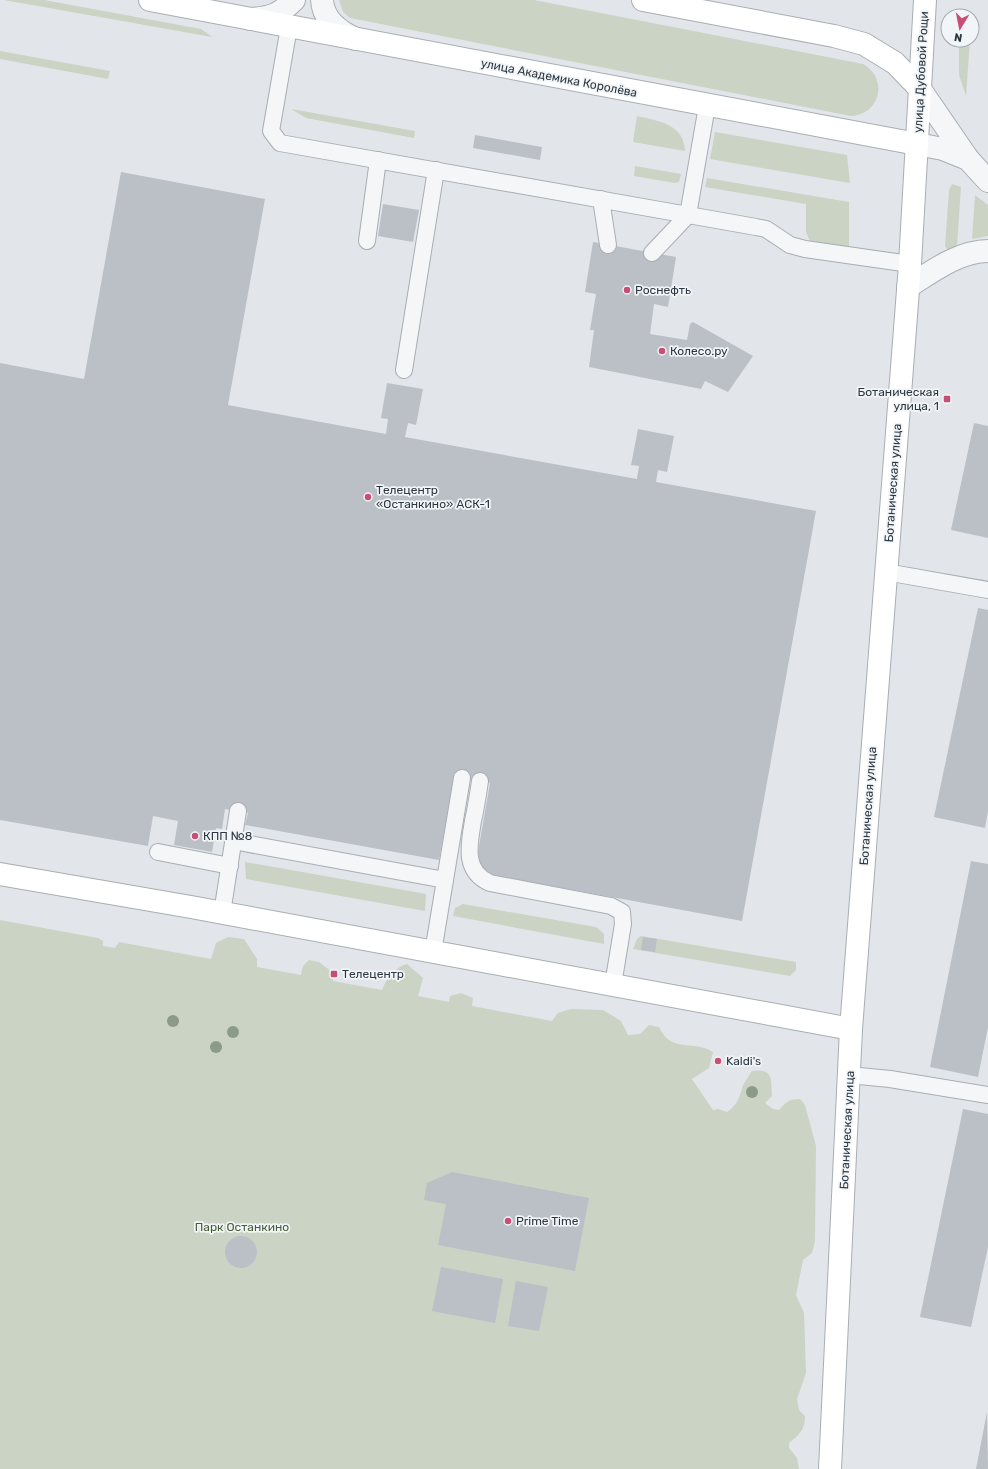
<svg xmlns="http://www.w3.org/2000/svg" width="988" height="1469" font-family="Rubik,sans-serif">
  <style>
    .green { fill: #cad3c4 }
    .building { fill: #bac0c6 }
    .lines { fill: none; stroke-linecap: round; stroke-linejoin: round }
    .lane-casing { stroke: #a7aeb4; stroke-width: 18 }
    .street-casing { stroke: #a7aeb4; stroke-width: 24 }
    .secondary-casing { stroke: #a7aeb4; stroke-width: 24 }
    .lane { stroke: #f5f6f8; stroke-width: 16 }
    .street { stroke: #f5f6f8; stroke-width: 22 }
    .secondary { stroke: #fff; stroke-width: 22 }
    .tree { fill: #8c9a89 }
    .poi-dot { fill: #c74f75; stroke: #f2f5f7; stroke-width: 1.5 }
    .labels { text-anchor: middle; stroke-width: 3.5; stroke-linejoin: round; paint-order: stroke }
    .street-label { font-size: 12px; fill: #2b3741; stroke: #f2f5f7 }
    .poi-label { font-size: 12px; fill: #2b3741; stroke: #f2f5f7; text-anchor: start }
    .park-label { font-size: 12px; fill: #455c39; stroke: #f2f5f7 }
  </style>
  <rect width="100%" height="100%" fill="#e2e6ea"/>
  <g class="green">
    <polygon points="4,0 44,0 201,29 212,37"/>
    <path d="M 339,0 L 534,0 L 863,64 C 889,79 880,114 851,116 L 350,18 L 343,12 Z"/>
    <polygon points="959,40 970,40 966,96 959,75"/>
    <polygon points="0,51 110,71 108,79 0,59"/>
    <polygon points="291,109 415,131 414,138 306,118"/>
    <path d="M 637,116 C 659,121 684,124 685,151 L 633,142 Z"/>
    <polygon points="715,132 847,155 850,183 710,159"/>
    <polygon points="635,166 681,174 679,182 675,183 634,176"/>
    <polygon points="707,178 849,202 849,248 821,246 810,241 806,232 806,204 705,187"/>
    <polygon points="952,184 961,187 957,246 948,251 945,246 949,190"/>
    <polygon points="975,195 988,205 988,236 972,239"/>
    <polygon points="245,862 426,894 425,911 246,879"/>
    <polygon points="463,904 596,927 604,934 604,944 453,916 455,908"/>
    <path d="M 0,920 L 98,938 L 103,941 L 103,946 L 115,948 L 119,942 L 211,959 L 216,943 L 228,937 L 244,939 L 257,959 L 257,967 L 301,975 L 303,966 L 309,960 L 319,962 L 332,972 L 333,981 L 382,990 C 387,978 395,967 407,964 L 423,978 L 418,996 L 449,1002 L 450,996 L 461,993 L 473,998 L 472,1006 L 552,1021 L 558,1013 L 571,1009 L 603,1010 L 621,1021 L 628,1035 L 640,1034 L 649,1025 L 659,1027 C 671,1054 693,1039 713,1052 L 709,1068 L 692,1079 L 713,1110 L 718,1109 L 727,1112 C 737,1105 739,1099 742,1088 C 744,1082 749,1076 752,1071 C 773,1068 771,1078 772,1096 L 765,1103 L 773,1109 L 779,1110 C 786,1102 789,1099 800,1099 L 805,1105 L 816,1146 L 815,1241 L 812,1253 L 803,1260 L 796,1295 L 804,1313 L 806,1373 L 797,1399 L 799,1410 L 805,1416 C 805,1430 799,1435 789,1443 L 789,1448 L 797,1458 L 799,1469 L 0,1469 Z"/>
    <polygon points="641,936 796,962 796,970 790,976 633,949 637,939"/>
  </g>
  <g class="building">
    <polygon points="475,135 542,147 540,160 473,148"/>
    <polygon points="121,172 265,199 228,405 386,434 388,419 381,418 387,383 423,389 416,425 408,423 405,437 637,479 639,466 631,465 638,429 674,436 667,472 658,470 656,482 816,511 742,921 492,875 484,869 479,862 478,852 490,783 454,777 439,860 245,825 248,813 225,809 222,829 216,828 212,852 174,845 178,821 153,816 148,846 0,820 0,363 84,379"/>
    <polygon points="383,204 419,210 413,242 378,236"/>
    <polygon points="593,242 676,257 668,307 654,304 650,334 687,340 690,324 693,322 753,356 728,392 705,381 701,389 589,367 594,330 590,330 596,294 585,292"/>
    <polygon points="974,423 988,426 988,538 951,530"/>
    <polygon points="978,608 988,610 988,811 985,828 934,817"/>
    <polygon points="971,861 988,864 988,1027 978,1077 930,1067"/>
    <polygon points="643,937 657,939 655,952 641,950"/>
    <polygon points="963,1109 988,1114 988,1247 971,1327 920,1317"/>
    <polygon points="452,1172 589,1198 575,1271 438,1245 446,1204 424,1200 427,1183"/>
    <circle cx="241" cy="1252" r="16"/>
    <polygon points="441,1267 503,1279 495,1323 432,1311"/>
    <polygon points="516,1281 548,1287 539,1331 508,1326"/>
    <polygon points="987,1412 988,1469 976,1469"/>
  </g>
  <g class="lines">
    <defs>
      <g id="lane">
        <polyline points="289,27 271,131 280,143 756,227 766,229 790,245 805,249 910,264"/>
        <polyline points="601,199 608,245"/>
        <polyline points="367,241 378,160"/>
        <polyline points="652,253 688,215 707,106"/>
        <polyline points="404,370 436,170"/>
        <polyline points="886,572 988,590"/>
        <path d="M 480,781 C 478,795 476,808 473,821 C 469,845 463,871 490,883 L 611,906 L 622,912 L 623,924 L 613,985"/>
        <polyline points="233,841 445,880"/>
        <polyline points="158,852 230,866"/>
        <polyline points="222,913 238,811"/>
        <polyline points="433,952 462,778"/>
        <polyline points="849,1075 890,1079 988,1095"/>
      </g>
      <g id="street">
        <path d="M 322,0 C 323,20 340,32 356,39"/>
        <path d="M 250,19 C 270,18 279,15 294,0"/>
        <polyline points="920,89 968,159 988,181"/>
        <polyline points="917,144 943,149 968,159"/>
        <path d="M 908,287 C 931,272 959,251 988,251"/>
      </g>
      <g id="secondary">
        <polyline points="150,0 917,144"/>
        <polyline points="643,0 834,36 864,44 895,63 920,89"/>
        <polyline points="0,874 191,907 851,1029"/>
        <polyline points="830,1469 851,1029 910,264 925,0"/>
      </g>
    </defs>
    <use href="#lane" class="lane-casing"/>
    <use href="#street" class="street-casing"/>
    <use href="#secondary" class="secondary-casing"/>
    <use href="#lane" class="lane"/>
    <use href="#street" class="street"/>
    <use href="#secondary" class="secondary"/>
  </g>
  <g class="tree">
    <circle cx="173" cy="1021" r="6"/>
    <circle cx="233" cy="1032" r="6"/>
    <circle cx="216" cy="1047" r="6"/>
    <circle cx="752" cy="1092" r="6"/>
  </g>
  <g class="poi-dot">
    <circle cx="627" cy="290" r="4"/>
    <circle cx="662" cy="351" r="4"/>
    <rect x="943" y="395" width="8" height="8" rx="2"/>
    <circle cx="368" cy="497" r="4"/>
    <circle cx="195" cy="836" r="4"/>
    <rect x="330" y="970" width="8" height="8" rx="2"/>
    <circle cx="718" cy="1061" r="4"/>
    <circle cx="508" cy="1221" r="4"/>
  </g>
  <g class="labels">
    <g class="street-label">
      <text transform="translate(921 72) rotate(-87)" y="4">улица Дубовой Рощи</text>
      <text transform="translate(559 78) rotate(11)" y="4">улица Академика Королёва</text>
      <text transform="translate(893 483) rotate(-86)" y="4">Ботаническая улица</text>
      <text transform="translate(868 806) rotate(-86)" y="4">Ботаническая улица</text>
      <text transform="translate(847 1130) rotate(-87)" y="4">Ботаническая улица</text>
    </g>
    <g class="poi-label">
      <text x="635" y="294">Роснефть</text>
      <text x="670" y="355">Колесо.ру</text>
      <text x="939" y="396" text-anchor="end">Ботаническая<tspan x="939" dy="14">улица, 1</tspan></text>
      <text x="376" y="494">Телецентр<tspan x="376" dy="14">«Останкино» АСК-1</tspan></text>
      <text x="203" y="840">КПП №8</text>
      <text x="342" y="978">Телецентр</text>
      <text x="726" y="1065">Kaldi's</text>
      <text x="516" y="1225">Prime Time</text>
    </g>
    <g class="park-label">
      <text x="242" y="1231">Парк Останкино</text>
    </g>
  </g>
  <g transform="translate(960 28) rotate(190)"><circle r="19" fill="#f2f5f7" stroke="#a2a9ae"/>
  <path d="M0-3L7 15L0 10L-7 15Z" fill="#c74f75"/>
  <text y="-6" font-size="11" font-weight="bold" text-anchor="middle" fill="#2b3741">N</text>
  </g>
</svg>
